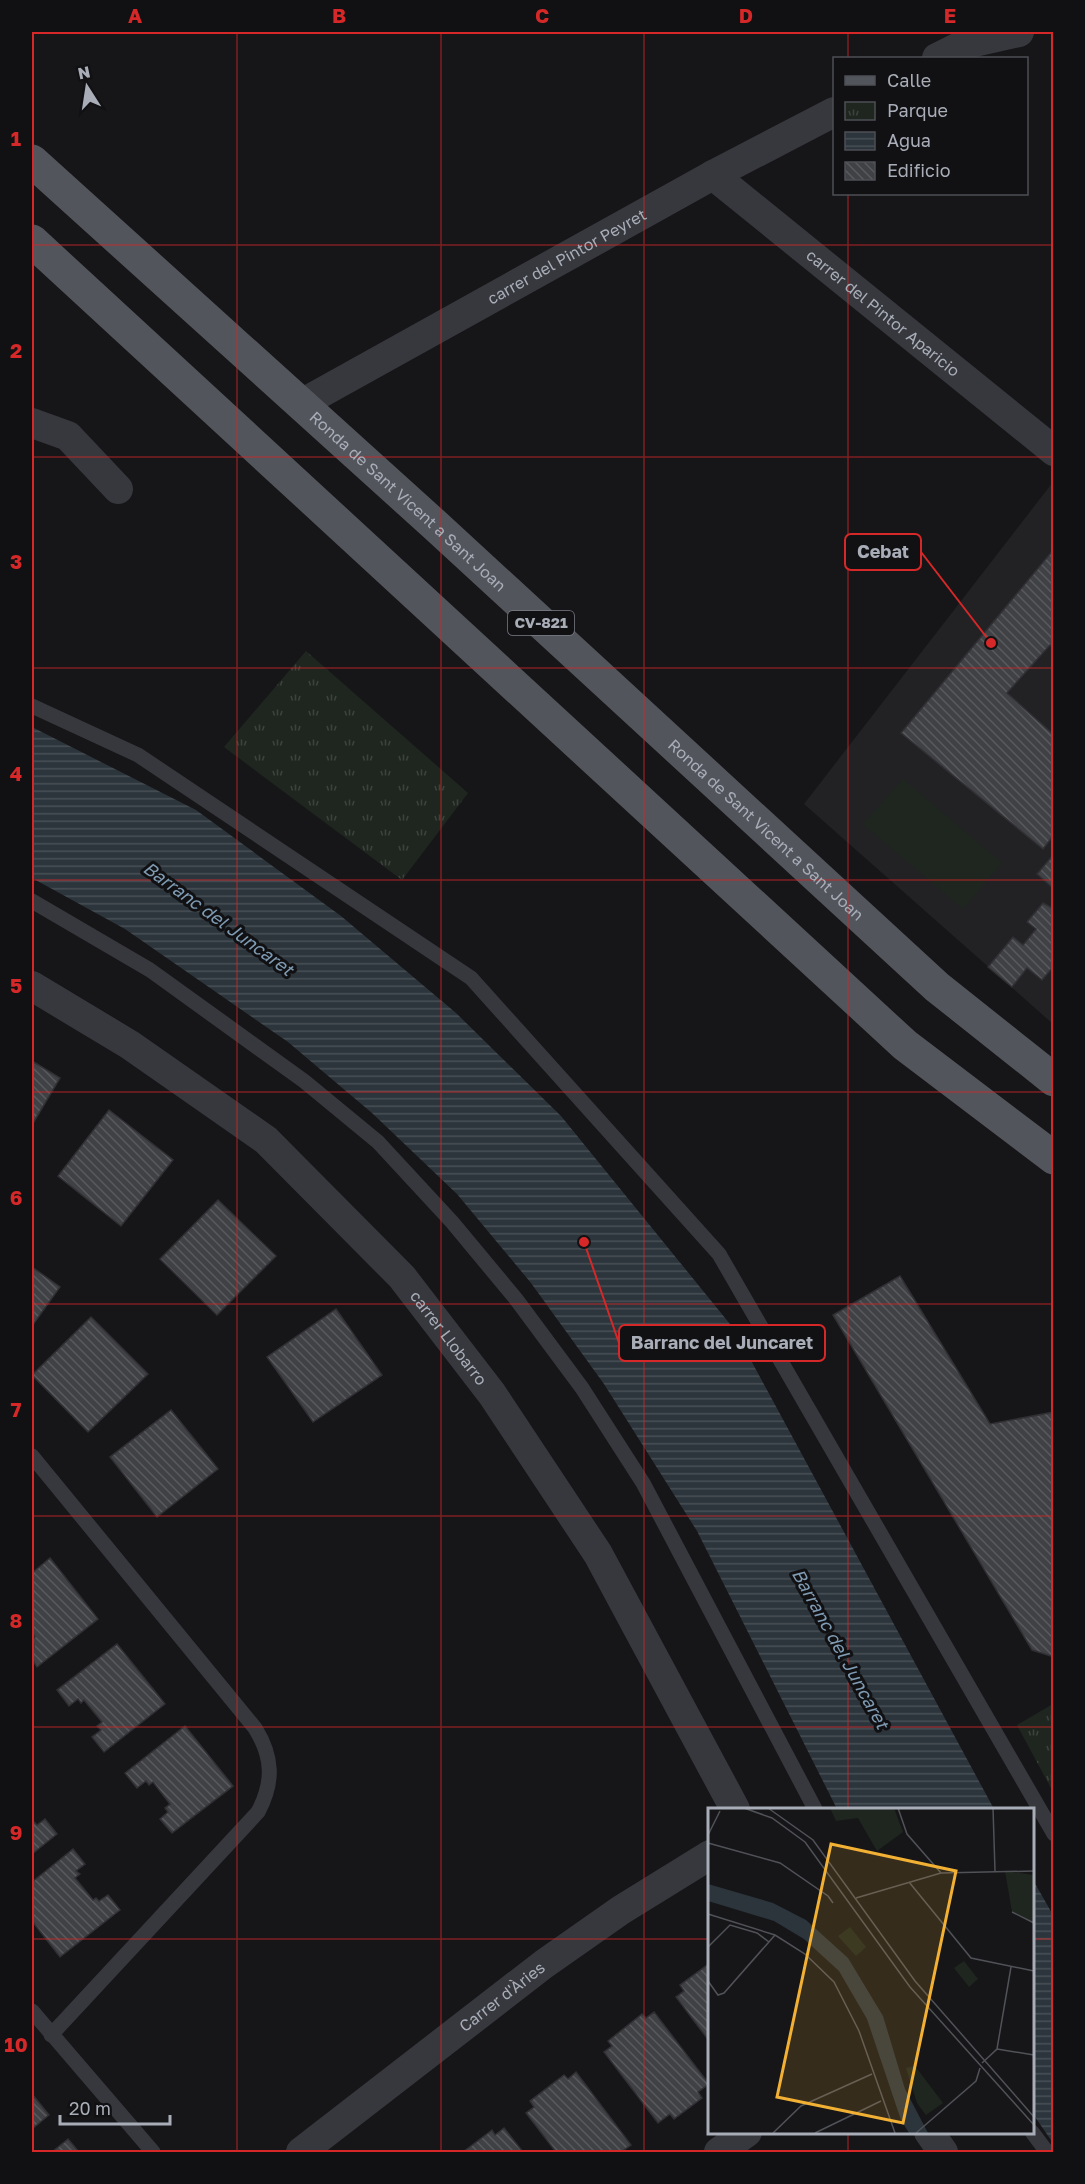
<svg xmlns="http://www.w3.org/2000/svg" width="1085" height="2184" font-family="'Golos Text',sans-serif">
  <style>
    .built { fill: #222225 }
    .green { fill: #1e261f }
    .park { fill: url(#park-tufts) }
    .water { fill: url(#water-rules) }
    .building { fill: url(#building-back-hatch); stroke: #303034; stroke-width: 1.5 }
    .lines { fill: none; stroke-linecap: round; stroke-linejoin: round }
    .service { stroke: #37383d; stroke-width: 15 }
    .minor { stroke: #37383d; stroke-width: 30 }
    .primary { stroke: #53555c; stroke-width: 33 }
    .grid { fill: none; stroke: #d62828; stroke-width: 1.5; stroke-opacity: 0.55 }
    .labels { text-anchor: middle; stroke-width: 6; stroke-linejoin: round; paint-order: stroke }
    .shield { fill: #111113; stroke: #7b7e86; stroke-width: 1.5 }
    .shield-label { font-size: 15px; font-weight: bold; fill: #a8adb8 }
    .street-label { font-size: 16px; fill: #a8adb8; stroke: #111113 }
    .water-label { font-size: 18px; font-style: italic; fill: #7f9bb3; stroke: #111113 }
    .inset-road { fill: none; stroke: #505258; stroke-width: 1.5 }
    .view { fill: #f2b134; fill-opacity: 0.15; stroke: #f2b134; stroke-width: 3 }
    .inset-edge { fill: none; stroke: #a8adb8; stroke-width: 3 }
    .leader { fill: none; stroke: #d62828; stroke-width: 2 }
    .callout-dot { fill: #d62828; stroke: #111113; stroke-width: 2 }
    .callout { fill: #111113; stroke: #d62828; stroke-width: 2 }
    .callout-label { font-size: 18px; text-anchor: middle; font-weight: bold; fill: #a8adb8 }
    .neatline { fill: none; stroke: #d62828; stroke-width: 2 }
    .grid-label { font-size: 20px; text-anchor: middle; font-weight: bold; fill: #d62828 }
  </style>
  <defs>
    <pattern id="park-tufts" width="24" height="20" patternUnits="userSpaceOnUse" patternTransform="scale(1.5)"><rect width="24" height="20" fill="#1e261f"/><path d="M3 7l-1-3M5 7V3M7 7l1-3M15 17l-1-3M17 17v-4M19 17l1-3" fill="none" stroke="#3c433d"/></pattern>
    <pattern id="water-rules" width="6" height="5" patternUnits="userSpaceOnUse" patternTransform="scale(1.5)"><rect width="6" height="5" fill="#2c353c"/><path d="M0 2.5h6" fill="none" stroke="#485056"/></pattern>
    <pattern id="building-back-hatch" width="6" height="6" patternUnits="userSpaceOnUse" patternTransform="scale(1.5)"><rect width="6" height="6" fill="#404145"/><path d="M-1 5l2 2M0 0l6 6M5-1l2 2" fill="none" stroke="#595a5e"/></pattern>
  </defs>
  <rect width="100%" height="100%" fill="#161618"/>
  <polygon class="built" points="1053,482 1053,1024 804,804"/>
  <polygon class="green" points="903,779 1002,863 963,909 863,824"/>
  <g class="park">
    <polygon points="306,651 468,793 402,880 224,747"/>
    <polygon points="1053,1704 1053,1792 1017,1725"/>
  </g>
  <g class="water">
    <polygon points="32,727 196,810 341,916 456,1013 561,1116 734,1329 994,1809 837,1809 697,1531 604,1384 531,1283 457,1194 372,1113 288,1042 125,929 32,878"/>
    <polygon points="1033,1880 1053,1915 1053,2143 1033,2114"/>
  </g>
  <g class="building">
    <polygon points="1054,549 1054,649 1050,645 1007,693 1054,735 1054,835 1043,849 901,733"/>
    <polygon points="1054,854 1054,889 1037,874"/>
    <polygon points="1043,903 1054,909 1054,966 1042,980 1027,968 1012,987 988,967 1013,937 1023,945 1036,929 1027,922"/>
    <polygon points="32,1061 60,1078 32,1125"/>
    <polygon points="109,1110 173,1160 121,1226 58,1176"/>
    <polygon points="218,1200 276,1256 217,1315 160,1259"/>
    <polygon points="32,1267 60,1287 32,1326"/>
    <polygon points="900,1276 990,1424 1054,1412 1054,1657 1032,1650 833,1315"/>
    <polygon points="336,1309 382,1375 313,1422 267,1357"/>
    <polygon points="91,1317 148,1374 88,1432 32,1375"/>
    <polygon points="171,1410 218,1469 157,1517 110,1457"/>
    <polygon points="50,1558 98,1619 37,1667 32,1659 34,1645 32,1640 35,1637 32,1632 32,1573"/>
    <polygon points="117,1644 165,1704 104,1752 92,1737 101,1730 97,1726 102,1722 84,1700 81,1703 78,1699 69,1706 57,1690"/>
    <polygon points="185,1726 233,1786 172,1833 160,1819 168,1812 165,1808 170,1804 153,1782 149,1785 146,1781 137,1788 125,1773"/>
    <polygon points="45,1819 57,1834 32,1854 32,1823 34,1822 37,1825"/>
    <polygon points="73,1849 85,1864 76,1871 80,1874 75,1878 93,1900 96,1898 99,1901 108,1895 120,1910 60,1957 32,1921 32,1882"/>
    <polygon points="710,1963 710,2042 676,1997 684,1991 680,1985"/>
    <polygon points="654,2012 709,2084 698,2092 702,2098 674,2119 670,2114 658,2123 604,2052 612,2046 608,2041 642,2014 646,2018"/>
    <polygon points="576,2072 631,2145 621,2152 556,2152 526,2113 534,2107 530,2101 564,2075 568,2079"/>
    <polygon points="32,2094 49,2115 32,2129"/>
    <polygon points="504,2128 523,2152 463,2152 492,2130 495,2135"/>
    <polygon points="68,2139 79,2152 52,2152"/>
  </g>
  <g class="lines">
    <g class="service">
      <polyline points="32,706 138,755 471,978 719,1254 1054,1834"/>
      <polyline points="32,901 150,970 304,1081 378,1142 452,1222 516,1299 582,1388 643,1483 815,1809"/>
      <path d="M 32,1456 L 255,1728 C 273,1757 274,1782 258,1812 L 51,2035"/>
      <polyline points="32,2011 153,2152"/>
      <polyline points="1032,2132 1047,2152"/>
    </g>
    <g class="minor">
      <polyline points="937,58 965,44 1019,32"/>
      <path id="s1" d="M 713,175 L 1054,451"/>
      <path id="s2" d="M 301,404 L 713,175 L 834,112"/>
      <polyline points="32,423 68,436 118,489"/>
      <path id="s3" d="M 32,986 L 130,1045 L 266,1140 L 402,1277 L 492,1394 L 598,1554 L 735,1809"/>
      <polyline points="929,2132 943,2152"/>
      <path id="s4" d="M 301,2152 L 544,1964 L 621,1910 L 710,1855"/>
      <polyline points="719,2152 747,2132"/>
    </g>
    <g class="primary">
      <path id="s5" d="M 32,161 L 436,526 L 937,987 L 1054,1080"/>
      <polyline points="32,241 905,1045 1054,1158"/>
    </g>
  </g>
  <path class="grid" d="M 237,32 L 237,2152M 441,32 L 441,2152M 644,32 L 644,2152M 848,32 L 848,58M 848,194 L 848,1809M 32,245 L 1054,245M 32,457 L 1054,457M 32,668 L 1054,668M 32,880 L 1054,880M 32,1092 L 1054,1092M 32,1304 L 1054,1304M 32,1516 L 1054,1516M 32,1727 L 1054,1727M 32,1939 L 710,1939M 1032,1939 L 1054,1939M 848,2132 L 848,2152"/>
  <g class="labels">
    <rect class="shield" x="508" y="611" width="66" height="24" rx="4.5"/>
    <g class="shield-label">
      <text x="541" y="628">CV-821</text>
    </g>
    <g class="street-label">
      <text dy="6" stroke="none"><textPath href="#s2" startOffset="304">carrer del Pintor Peyret</textPath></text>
      <text dy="6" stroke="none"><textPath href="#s1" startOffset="219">carrer del Pintor Aparicio</textPath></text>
      <text dy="6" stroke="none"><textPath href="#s5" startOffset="507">Ronda de Sant Vicent a Sant Joan</textPath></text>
      <text dy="6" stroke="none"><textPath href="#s5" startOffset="993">Ronda de Sant Vicent a Sant Joan</textPath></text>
      <text dy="6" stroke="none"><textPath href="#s3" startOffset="550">carrer Llobarro</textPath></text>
      <text dy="6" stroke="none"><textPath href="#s4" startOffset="254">Carrer d'Àries</textPath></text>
    </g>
    <g class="water-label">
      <text transform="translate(218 919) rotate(36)" y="6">Barranc del Juncaret</text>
      <text transform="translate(840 1649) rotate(61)" y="6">Barranc del Juncaret</text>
    </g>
  </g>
  <g transform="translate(708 1808)">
    <rect width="326" height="326" fill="#161618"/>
    <path d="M 297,63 L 325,67 L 325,115 L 304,104 ZM 256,153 L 270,171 L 261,179 L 246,160 Z" fill="#1e261f"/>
    <path d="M 122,0 L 186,0 L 195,24 L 169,43 L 150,10 L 128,13 ZM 142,119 L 158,139 L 148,148 L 130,128 ZM 207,258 L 235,295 L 218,307 L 209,295 L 198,260 Z" fill="#1e261f"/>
    <path d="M 0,76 L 65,95 L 98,112 L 140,150 L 175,208 L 197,281 L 220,325 L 201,325 L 193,312 L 159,211 L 131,163 L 96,131 L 66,113 L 0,93 Z" fill="#2c353c"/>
    <path class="inset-road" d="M 36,0 L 64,10 L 97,34 L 202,179 L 326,317M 60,0 L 105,32 L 207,173 L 326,309M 190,0 L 199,26 L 233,65M 285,0 L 287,63M 0,27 L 12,3M 0,35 L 72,55 L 120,88 L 125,95M 201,74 L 263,150 L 326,163M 148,90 L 233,65 L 326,63M 304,104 L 326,115M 0,106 L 67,127 L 97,146 L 126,174 L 151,223 L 187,325M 0,139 L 22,117 L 49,125 L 61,134M 0,173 L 10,187 L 16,185 L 67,127M 289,241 L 326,247M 274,255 L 289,241 L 303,159M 65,325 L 93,298 L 164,266M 107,325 L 173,293M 208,325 L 268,273 L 272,260"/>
    <path class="view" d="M 123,36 L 248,63 L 195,315 L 69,289 Z"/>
    <rect width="326" height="326" class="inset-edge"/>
  </g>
  <path class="leader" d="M991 643L921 552M584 1242L619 1343"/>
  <g class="callout-dot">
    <circle cx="991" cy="643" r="6"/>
    <circle cx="584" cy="1242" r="6"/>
  </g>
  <g class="callout">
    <rect x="845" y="534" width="76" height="36" rx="6"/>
    <rect x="619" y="1325" width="206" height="36" rx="6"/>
  </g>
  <g class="callout-label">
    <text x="883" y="558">Cebat</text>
    <text x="722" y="1349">Barranc del Juncaret</text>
  </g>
  <rect width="1085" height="2184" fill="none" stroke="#111113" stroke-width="66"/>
  <rect x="833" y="57" width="195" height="138" fill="#111113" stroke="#4d4f55" stroke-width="1.5"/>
  <rect x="845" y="76" width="30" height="9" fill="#53555c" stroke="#4d4f55" stroke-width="1.5"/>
  <text x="887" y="87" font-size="18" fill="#a8adb8">Calle</text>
  <rect x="845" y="102" width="30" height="18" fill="url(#park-tufts)" stroke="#4d4f55" stroke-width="1.5"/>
  <text x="887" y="117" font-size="18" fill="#a8adb8">Parque</text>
  <rect x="845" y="132" width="30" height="18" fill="url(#water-rules)" stroke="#4d4f55" stroke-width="1.5"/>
  <text x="887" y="147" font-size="18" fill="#a8adb8">Agua</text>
  <rect x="845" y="162" width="30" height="18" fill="url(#building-back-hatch)" stroke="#4d4f55" stroke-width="1.5"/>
  <text x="887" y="177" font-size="18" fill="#a8adb8">Edificio</text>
  <g transform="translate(87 87) rotate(348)" stroke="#111113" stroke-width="4.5" paint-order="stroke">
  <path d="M0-4.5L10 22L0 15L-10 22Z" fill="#a8adb8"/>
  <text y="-9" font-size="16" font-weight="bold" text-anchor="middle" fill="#a8adb8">N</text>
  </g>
  <path d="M60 2115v9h110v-9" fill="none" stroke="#a8adb8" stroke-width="3"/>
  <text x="69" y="2115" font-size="18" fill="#a8adb8" stroke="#111113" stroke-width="4.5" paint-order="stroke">20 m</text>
  <rect x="33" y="33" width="1019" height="2118" class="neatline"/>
  <g class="grid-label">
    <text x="135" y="23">A</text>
    <text x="339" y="23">B</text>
    <text x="542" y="23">C</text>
    <text x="746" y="23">D</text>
    <text x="950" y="23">E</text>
    <text x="16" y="146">1</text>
    <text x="16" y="358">2</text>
    <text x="16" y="569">3</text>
    <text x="16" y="781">4</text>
    <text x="16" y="993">5</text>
    <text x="16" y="1205">6</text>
    <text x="16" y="1417">7</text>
    <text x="16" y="1628">8</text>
    <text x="16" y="1840">9</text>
    <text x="16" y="2052">10</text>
  </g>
</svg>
